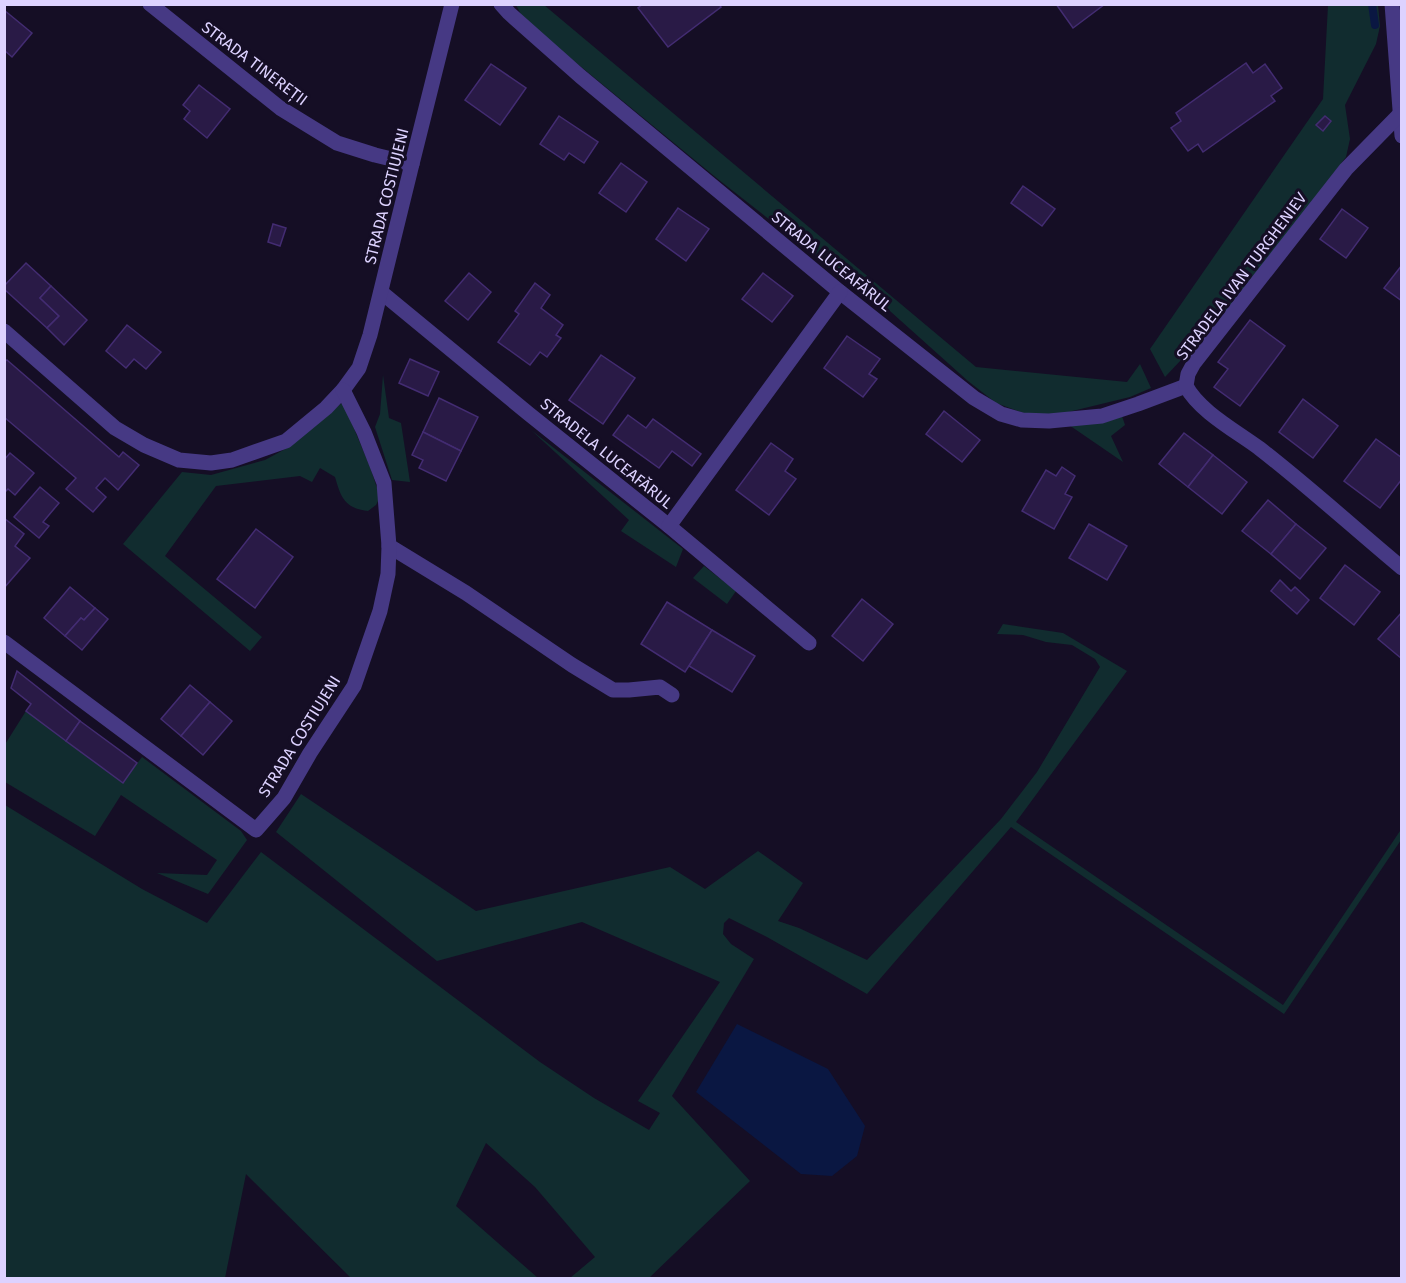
<svg xmlns="http://www.w3.org/2000/svg" width="1406" height="1283" font-family="'Fira Sans',sans-serif">
  <style>
    .green { fill: #112c2f }
    .water { fill: #0a1742 }
    .lines { fill: none; stroke-linecap: round; stroke-linejoin: round }
    .stream { stroke: #0a1742; stroke-width: 8 }
    .building { fill: #291a46; stroke: #432c72; stroke-width: 1.5 }
    .minor { stroke: #463984; stroke-width: 15 }
    .labels { text-anchor: middle; stroke-width: 6; stroke-linejoin: round; paint-order: stroke }
    .street-label { font-size: 16px; fill: #ddd2ff; stroke: #150e25 }
  </style>
  <rect width="100%" height="100%" fill="#150e25"/>
  <g class="green">
    <polygon points="516,5 544,5 976,367 1127,382 1140,364 1151,388 1130,397 1060,414 1026,414 996,403 968,381 881,303 821,260 719,180 524,20"/>
    <polygon points="1328,5 1378,5 1380,26 1376,44 1345,105 1350,139 1346,157 1228,310 1165,377 1150,349 1323,99"/>
    <polygon points="383,375 389,418 401,423 410,482 392,480 375,427 380,414"/>
    <path d="M 343,402 L 370,467 L 380,497 L 376,505 L 368,511 C 344,508 341,497 335,477 L 320,468 L 312,482 L 300,476 L 216,486 L 165,556 L 262,637 L 250,651 L 123,544 L 182,472 L 211,475 L 265,460 L 289,447 Z"/>
    <polygon points="1122,416 1125,425 1111,436 1123,462 1069,425"/>
    <polygon points="531,430 683,549 676,567 621,531 629,520"/>
    <polygon points="704,566 736,591 727,604 693,578"/>
    <polygon points="1003,624 1063,633 1127,671 1016,822 1283,1005 1400,831 1401,831 1401,840 1284,1014 1011,827 867,994 767,937 729,918 724,923 723,934 731,944 754,959 672,1096 750,1181 649,1278 570,1278 595,1257 535,1187 486,1143 456,1206 538,1278 351,1278 246,1174 225,1278 5,1278 5,805 142,889 207,923 261,852 540,1062 594,1098 649,1130 660,1113 638,1101 720,982 582,922 437,961 276,832 301,794 476,911 670,867 705,889 758,851 803,883 778,921 799,928 867,960 1001,819 1037,772 1100,667 1095,659 1072,645 1046,642 1023,635 997,634"/>
    <polygon points="26,711 123,782 142,757 241,831 247,840 208,894 157,873 207,875 217,860 121,795 95,836 5,782 4,746"/>
  </g>
  <polygon class="water" points="737,1024 828,1069 865,1126 857,1156 832,1176 801,1174 696,1092"/>
  <g class="lines">
    <polyline class="stream" points="1372,4 1375,25"/>
  </g>
  <g class="building">
    <polygon points="643,4 719,4 721,7 668,47 638,8"/>
    <polygon points="1056,4 1105,4 1073,28"/>
    <polygon points="4,10 32,33 12,57 4,50"/>
    <polygon points="1246,63 1253,73 1265,64 1282,88 1271,96 1275,101 1203,152 1198,144 1188,151 1171,128 1181,121 1176,113"/>
    <polygon points="491,64 526,88 500,125 465,100"/>
    <polygon points="199,85 230,109 207,138 184,119 190,111 183,105"/>
    <polygon points="559,116 598,142 584,163 569,153 564,160 540,144"/>
    <polygon points="1325,116 1331,121 1323,131 1316,125"/>
    <polygon points="621,163 647,182 626,212 599,193"/>
    <polygon points="1023,186 1055,209 1042,226 1011,203"/>
    <polygon points="678,208 709,229 686,261 656,239"/>
    <polygon points="1342,209 1368,228 1346,258 1320,239"/>
    <polygon points="273,224 286,228 280,246 268,242"/>
    <polygon points="26,263 51,286 40,298 59,316 47,328 4,289 4,286"/>
    <polygon points="1402,265 1402,301 1384,288"/>
    <polygon points="469,273 491,292 468,320 445,301"/>
    <polygon points="763,273 793,296 772,322 742,299"/>
    <polygon points="535,283 550,295 541,308 563,325 556,335 561,338 547,357 540,352 530,365 498,342 519,314 515,311"/>
    <polygon points="51,286 87,320 64,345 47,328 59,316 40,298"/>
    <polygon points="1250,320 1285,346 1240,406 1214,387 1228,369 1218,362"/>
    <polygon points="127,325 161,352 146,369 134,359 126,368 106,351"/>
    <polygon points="847,336 880,359 869,374 877,379 863,397 824,368"/>
    <polygon points="601,355 635,378 603,424 569,400"/>
    <polygon points="410,359 439,372 428,396 399,383"/>
    <polygon points="7,360 119,457 123,452 139,465 118,490 105,478 96,488 106,497 93,512 66,489 76,478 4,417 4,362"/>
    <polygon points="439,398 478,417 461,451 423,432"/>
    <polygon points="1303,399 1338,426 1313,458 1279,432"/>
    <polygon points="944,411 980,440 962,462 926,434"/>
    <polygon points="628,415 646,428 653,419 701,454 692,466 672,451 659,468 613,435"/>
    <polygon points="423,432 461,451 446,481 419,468 423,460 412,455"/>
    <polygon points="1184,433 1213,455 1188,487 1159,464"/>
    <polygon points="1376,439 1402,458 1402,479 1380,508 1344,481"/>
    <polygon points="771,443 793,459 785,471 796,479 769,515 736,490"/>
    <polygon points="10,453 34,473 15,495 8,489 4,493 4,460"/>
    <polygon points="1213,455 1247,482 1222,514 1188,487"/>
    <polygon points="1062,467 1075,476 1065,494 1072,497 1054,529 1022,511 1046,470 1056,476"/>
    <polygon points="40,487 59,503 43,522 49,526 39,538 14,517"/>
    <polygon points="1268,500 1296,524 1271,554 1242,531"/>
    <polygon points="4,518 24,534 15,546 30,558 4,588"/>
    <polygon points="1089,524 1127,546 1107,580 1069,558"/>
    <polygon points="1296,524 1326,548 1300,579 1271,554"/>
    <polygon points="256,529 293,557 255,608 217,579"/>
    <polygon points="1345,565 1380,592 1354,625 1320,598"/>
    <polygon points="1280,580 1291,591 1295,587 1309,600 1297,614 1271,591"/>
    <polygon points="70,587 95,608 84,620 81,618 65,636 44,618"/>
    <polygon points="862,599 893,624 863,661 832,636"/>
    <polygon points="667,602 712,630 685,672 641,644"/>
    <polygon points="95,608 108,619 82,650 65,636 81,618 84,620"/>
    <polygon points="1402,612 1402,659 1378,639"/>
    <polygon points="712,630 755,656 732,692 689,666"/>
    <polygon points="17,671 80,721 66,741 26,711 31,704 11,688"/>
    <polygon points="190,685 210,702 181,736 161,719"/>
    <polygon points="210,702 232,721 203,755 181,736"/>
    <polygon points="80,721 137,763 123,783 66,741"/>
  </g>
  <g class="lines">
    <g class="minor">
      <polyline points="150,4 280,108 337,143 375,155 412,164"/>
      <polyline points="501,4 509,13 580,76 840,292 974,398 1001,414 1022,420 1049,421 1102,416 1138,404 1186,386"/>
      <polyline points="1392,4 1402,136"/>
      <path d="M 1399,115 L 1346,169 L 1194,363 L 1188,374 L 1186,386 C 1199,411 1236,431 1259,448 C 1308,486 1354,528 1402,568"/>
      <polyline points="381,292 529,414 669,526 809,643"/>
      <polyline points="4,331 115,428 144,445 179,460 211,463 232,460 286,441 326,408 343,390 359,368 370,335 412,164 452,4"/>
      <polyline points="669,526 840,292"/>
      <polyline points="389,546 466,593 572,665 613,690 629,690 660,687 672,695"/>
      <polyline points="4,642 256,830 284,798 310,753 354,686 380,611 388,574 389,546 384,483 364,432 343,390"/>
    </g>
  </g>
  <g class="labels">
    <g class="street-label">
      <text transform="translate(255 63) rotate(37)" y="6">STRADA TINEREȚII</text>
      <text transform="translate(386 196) rotate(-76)" y="6">STRADA COSTIUJENI</text>
      <text transform="translate(832 261) rotate(39)" y="6">STRADA LUCEAFĂRUL</text>
      <text transform="translate(1241 276) rotate(-53)" y="6">STRADELA IVAN TURGHENIEV</text>
      <text transform="translate(607 453) rotate(39)" y="6">STRADELA LUCEAFĂRUL</text>
      <text transform="translate(299 736) rotate(-58)" y="6">STRADA COSTIUJENI</text>
    </g>
  </g>
  <rect width="1406" height="1283" fill="none" stroke="#ddd2ff" stroke-width="12"/>
</svg>
